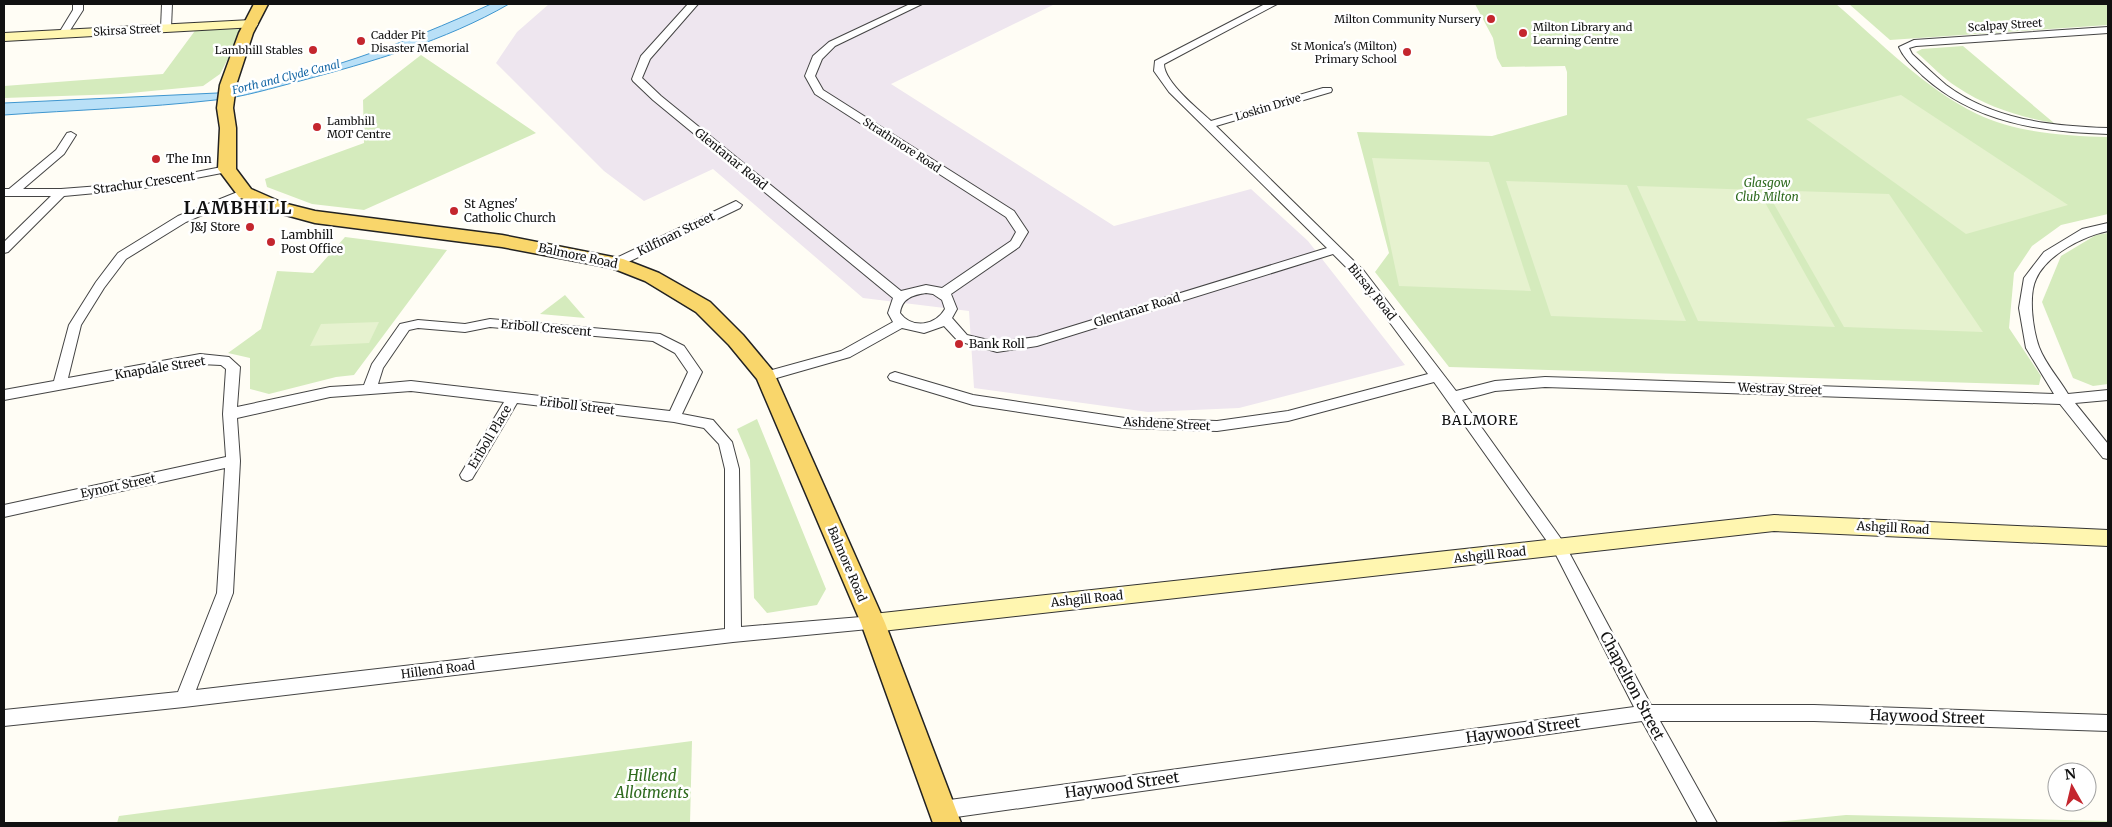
<svg xmlns="http://www.w3.org/2000/svg" width="2112" height="827" font-family="Merriweather,serif">
  <style>
    .industrial { fill: #eee6ef }
    .green { fill: #d5ebbd }
    .pitch { fill: #e6f2cf }
    .water { fill: #b9e0f7; stroke: #3f96cf }
    .lines { fill: none; stroke-linecap: round; stroke-linejoin: round }
    .street-casing { stroke: #444; stroke-width: 2 }
    .secondary-casing { stroke: #333; stroke-width: 2 }
    .primary-casing { stroke: #222; stroke-width: 3 }
    .street { fill: #fff; fill-rule: evenodd }
    .secondary { fill: #fff6b0; fill-rule: evenodd }
    .primary { fill: #f9d66b; fill-rule: evenodd }
    .poi-dot { fill: #c4262e; stroke: #fff; stroke-width: 2 }
    .labels { text-anchor: middle; stroke-width: 5; stroke-linejoin: round; paint-order: stroke }
    .far-poi-label { font-size: 11px; fill: #111; stroke: #fff; text-anchor: end }
    .far-street-label { font-size: 11px; fill: #111; stroke: #fff }
    .far-water-label { font-size: 11px; font-style: italic; fill: #1768a6; stroke: #fff }
    .poi-label { font-size: 12px; fill: #111; stroke: #fff; text-anchor: start }
    .street-label { font-size: 12px; fill: #111; stroke: #fff }
    .park-label { font-size: 12px; font-style: italic; fill: #2f6b1f; stroke: #fff }
    .neighbourhood-label { font-size: 14px; letter-spacing: 1px; fill: #111; stroke: #fff }
    .near-street-label { font-size: 15px; fill: #111; stroke: #fff }
    .near-park-label { font-size: 15px; font-style: italic; fill: #2f6b1f; stroke: #fff }
    .district-label { font-size: 18px; font-weight: bold; letter-spacing: 1px; fill: #111; stroke: #fff }
  </style>
  <rect width="100%" height="100%" fill="#fffdf5"/>
  <polygon class="industrial" points="549,4 1055,4 891,84 1114,226 1251,189 1308,241 1405,365 1239,408 1148,412 974,388 969,311 863,298 713,169 644,201 604,171 496,63 517,32"/>
  <g class="green">
    <path d="M 1475,4 L 1836,4 C 1879,41 1925,89 1977,114 C 2017,133 2065,136 2108,137 L 2108,214 L 2061,225 L 2032,246 L 2014,273 L 2009,328 L 2041,376 L 2039,385 L 1449,367 L 1375,272 L 1389,253 L 1357,132 L 1492,136 L 1567,115 L 1567,72 L 1565,66 L 1502,67 L 1497,58 L 1493,38 Z"/>
    <polygon points="1849,4 2108,4 2108,25 1890,40"/>
    <polygon points="245,26 220,74 203,86 120,94 4,98 4,86 163,74 197,28"/>
    <path d="M 1963,46 L 2054,123 C 2020,117 1987,107 1957,87 C 1943,78 1930,64 1916,52 L 1922,49 Z"/>
    <polygon points="421,55 536,133 364,210 312,204 267,187 265,179 364,143 363,100"/>
    <polygon points="2108,233 2108,384 2093,386 2073,378 2042,302 2061,256 2096,235"/>
    <polygon points="345,237 447,250 354,375 336,377 269,394 250,389 250,358 228,353 261,329 277,271 313,273"/>
    <polygon points="565,295 585,318 540,314"/>
    <polygon points="757,419 826,589 817,605 767,613 754,598 750,460 737,429"/>
    <polygon points="692,741 690,823 117,823 119,816"/>
    <polygon points="1846,815 2108,821 2108,823 1766,823"/>
  </g>
  <g class="pitch">
    <polygon points="1901,95 2068,205 1966,234 1806,119"/>
    <polygon points="1372,158 1489,162 1531,291 1399,286"/>
    <polygon points="1506,181 1627,185 1686,321 1551,316"/>
    <polygon points="1637,186 1758,190 1835,327 1698,321"/>
    <polygon points="1766,190 1889,194 1983,332 1844,327"/>
    <polygon points="379,322 369,343 310,346 321,324"/>
  </g>
  <path class="water" d="M 491,4 L 509,4 C 445,41 371,62 300,81 C 272,88 244,97 215,100 C 145,108 74,110 4,115 L 4,103 L 217,93 C 312,78 404,44 491,4 Z"/>
  <g class="lines">
    <defs>
      <g id="street">
        <polygon points="73,4 83,4 83,10 67,35 61,35 59,33 73,10"/>
        <polygon points="162,4 172,4 171,28 166,31 161,28"/>
        <path d="M 688,4 L 698,4 L 650,59 L 642,78 L 661,96 L 901,291 L 926,285 L 942,288 L 1011,241 L 1016,232 L 1006,217 L 815,94 L 805,76 L 813,56 L 829,42 L 910,4 L 922,4 L 835,46 L 822,59 L 815,76 L 823,90 L 1014,211 L 1028,232 L 1019,247 L 951,294 L 957,309 L 952,318 L 967,335 L 997,342 L 1037,337 L 1327,248 L 1169,92 L 1154,71 L 1155,61 L 1265,4 L 1277,4 L 1164,64 C 1164,82 1198,109 1211,121 L 1323,88 L 1331,88 L 1332,90 L 1331,92 L 1216,126 L 1364,271 L 1456,391 L 1495,381 L 1545,377 L 2054,394 L 2026,348 L 2019,308 L 2024,278 L 2044,252 L 2082,229 L 2108,223 L 2108,231 C 2084,236 2047,254 2036,279 C 2028,296 2033,330 2039,347 C 2045,363 2059,379 2068,394 L 2108,390 L 2108,400 L 2075,403 L 2108,444 L 2108,459 L 2103,458 L 2060,404 L 1545,387 L 1495,391 L 1462,400 L 1564,543 L 1651,705 L 1814,705 L 2108,715 L 2108,731 L 1814,721 L 1660,721 L 1717,823 L 1698,823 L 1642,721 L 942,819 L 936,816 L 933,810 L 936,804 L 942,801 L 1634,707 L 1554,551 L 1434,382 L 1288,421 L 1217,431 L 1125,428 L 973,405 L 890,380 L 888,377 L 890,374 L 895,372 L 973,395 L 1125,418 L 1217,421 L 1288,411 L 1428,374 L 1356,277 L 1333,254 L 1037,346 L 997,352 L 958,341 L 944,326 L 924,333 L 902,328 L 850,357 L 766,381 L 761,379 L 759,376 L 761,373 L 841,351 L 893,322 L 888,313 L 893,298 L 653,100 L 633,81 L 632,79 L 641,56 ZM 926,293 L 933,294 L 942,300 L 945,309 C 935,326 912,329 900,313 C 902,298 913,295 926,293 Z"/>
        <path d="M 2108,27 L 2108,33 L 1916,46 L 1909,48 L 1912,54 C 1923,64 1934,75 1946,85 C 1993,120 2051,126 2108,128 L 2108,134 C 2041,132 1975,123 1923,76 C 1914,67 1904,59 1899,47 L 1914,40 Z"/>
        <polygon points="71,132 76,135 64,154 23,189 61,189 139,183 227,166 233,169 227,172 139,189 64,196 8,252 4,253 4,242 51,196 4,196 4,189 9,189 56,150 67,133"/>
        <path d="M 245,189 L 249,191 L 251,193 L 249,195 L 186,222 L 126,259 L 104,288 L 81,325 L 68,378 L 200,354 L 229,357 L 240,367 L 237,407 L 330,387 L 364,385 L 372,364 L 400,324 L 418,320 L 465,324 L 490,319 L 660,334 L 684,346 L 702,372 L 682,414 L 713,420 L 732,442 L 739,469 L 741,627 L 873,616 L 879,618 L 881,623 L 879,628 L 733,642 L 184,707 L 4,726 L 4,710 L 178,692 L 217,593 L 225,468 L 4,517 L 4,505 L 226,457 L 223,414 L 226,369 L 221,365 L 200,364 L 4,400 L 4,390 L 54,381 L 69,325 L 96,282 L 118,253 L 178,216 ZM 490,327 L 653,341 L 675,353 L 688,372 L 670,411 L 411,381 L 378,384 L 383,368 L 409,330 L 418,328 L 465,332 ZM 411,391 L 504,402 L 460,475 L 462,479 L 467,481 L 472,479 L 517,403 L 674,422 L 704,428 L 719,444 L 725,469 L 725,629 L 196,690 L 233,593 L 240,461 L 237,418 L 330,397 Z"/>
        <polygon points="736,201 742,205 740,208 620,266 612,266 610,263 612,260"/>
      </g>
      <g id="secondary">
        <polygon points="251,20 258,24 256,27 4,41 4,33"/>
        <polygon points="1774,515 2108,530 2108,546 1774,531 873,632 865,630 862,623 865,616 873,614"/>
      </g>
      <polygon id="primary" points="254,4 268,4 253,33 236,85 233,108 236,128 236,169 251,189 283,203 315,211 502,235 623,259 659,273 710,302 743,335 773,371 885,623 961,823 933,823 861,623 757,379 729,345 696,312 645,281 612,268 502,247 315,223 271,211 239,197 218,169 220,128 217,108 220,85 239,33"/>
    </defs>
    <use href="#street" class="street-casing"/>
    <use href="#secondary" class="secondary-casing"/>
    <use href="#primary" class="primary-casing"/>
    <use href="#street" class="street"/>
    <use href="#secondary" class="secondary"/>
    <use href="#primary" class="primary"/>
  </g>
  <g class="poi-dot">
    <circle cx="1491" cy="19" r="5"/>
    <circle cx="1523" cy="33" r="5"/>
    <circle cx="361" cy="41" r="5"/>
    <circle cx="313" cy="50" r="5"/>
    <circle cx="1407" cy="52" r="5"/>
    <circle cx="317" cy="127" r="5"/>
    <circle cx="156" cy="159" r="5"/>
    <circle cx="454" cy="211" r="5"/>
    <circle cx="250" cy="227" r="5"/>
    <circle cx="271" cy="242" r="5"/>
    <circle cx="959" cy="344" r="5"/>
  </g>
  <g class="labels">
    <g class="far-poi-label">
      <text x="1481" y="23">Milton Community Nursery</text>
      <text x="1533" y="31" text-anchor="start">Milton Library and<tspan x="1533" dy="13">Learning Centre</tspan></text>
      <text x="371" y="39" text-anchor="start">Cadder Pit<tspan x="371" dy="13">Disaster Memorial</tspan></text>
      <text x="1397" y="50">St Monica's (Milton)<tspan x="1397" dy="13">Primary School</tspan></text>
      <text x="303" y="54">Lambhill Stables</text>
      <text x="327" y="125" text-anchor="start">Lambhill<tspan x="327" dy="13">MOT Centre</tspan></text>
    </g>
    <g class="far-street-label">
      <text transform="translate(2005 25) rotate(-4)" y="4">Scalpay Street</text>
      <text transform="translate(127 30) rotate(-3)" y="4">Skirsa Street</text>
      <text transform="translate(1268 107) rotate(-17)" y="4">Loskin Drive</text>
      <text transform="translate(902 145) rotate(33)" y="4">Strathmore Road</text>
    </g>
    <g class="far-water-label">
      <text transform="translate(286 77) rotate(-14)" y="4">Forth and Clyde Canal</text>
    </g>
    <g class="poi-label">
      <text x="166" y="163">The Inn</text>
      <text x="464" y="208">St Agnes'<tspan x="464" dy="14">Catholic Church</tspan></text>
      <text x="240" y="231" text-anchor="end">J&amp;J Store</text>
      <text x="281" y="239">Lambhill<tspan x="281" dy="14">Post Office</tspan></text>
      <text x="969" y="348">Bank Roll</text>
    </g>
    <g class="street-label">
      <text transform="translate(731 159) rotate(39)" y="4">Glentanar Road</text>
      <text transform="translate(144 183) rotate(-8)" y="4">Strachur Crescent</text>
      <text transform="translate(676 234) rotate(-26)" y="4">Kilfinan Street</text>
      <text transform="translate(578 256) rotate(12)" y="4">Balmore Road</text>
      <text transform="translate(1372 292) rotate(51)" y="4">Birsay Road</text>
      <text transform="translate(1137 310) rotate(-17)" y="4">Glentanar Road</text>
      <text transform="translate(546 328) rotate(5)" y="4">Eriboll Crescent</text>
      <text transform="translate(160 368) rotate(-9)" y="4">Knapdale Street</text>
      <text transform="translate(1780 389) rotate(2)" y="4">Westray Street</text>
      <text transform="translate(577 406) rotate(7)" y="4">Eriboll Street</text>
      <text transform="translate(1167 424) rotate(3)" y="4">Ashdene Street</text>
      <text transform="translate(490 437) rotate(-59)" y="4">Eriboll Place</text>
      <text transform="translate(118 486) rotate(-12)" y="4">Eynort Street</text>
      <text transform="translate(1893 528) rotate(3)" y="4">Ashgill Road</text>
      <text transform="translate(1490 555) rotate(-6)" y="4">Ashgill Road</text>
      <text transform="translate(847 564) rotate(67)" y="4">Balmore Road</text>
      <text transform="translate(1087 599) rotate(-6)" y="4">Ashgill Road</text>
      <text transform="translate(438 670) rotate(-7)" y="4">Hillend Road</text>
    </g>
    <g class="park-label">
      <text x="1767" y="187">Glasgow<tspan x="1767" dy="14">Club Milton</tspan></text>
    </g>
    <g class="neighbourhood-label">
      <text x="1480" y="425">BALMORE</text>
    </g>
    <g class="near-street-label">
      <text transform="translate(1632 686) rotate(62)" y="5">Chapelton Street</text>
      <text transform="translate(1927 717) rotate(2)" y="5">Haywood Street</text>
      <text transform="translate(1523 730) rotate(-8)" y="5">Haywood Street</text>
      <text transform="translate(1122 785) rotate(-8)" y="5">Haywood Street</text>
    </g>
    <g class="near-park-label">
      <text x="652" y="781">Hillend<tspan x="652" dy="17">Allotments</tspan></text>
    </g>
    <g class="district-label">
      <text x="238" y="214">LAMBHILL</text>
    </g>
  </g>
  <rect width="2112" height="827" fill="none" stroke="#111111" stroke-width="10"/>
  <g transform="translate(2072 787) rotate(352)"><circle r="24" fill="#ffffff" stroke="#a0a0a0"/>
  <path d="M0-4L9 19L0 12L-9 19Z" fill="#c4262e"/>
  <text y="-8" font-size="14" font-weight="bold" text-anchor="middle" fill="#111111">N</text>
  </g>
</svg>
